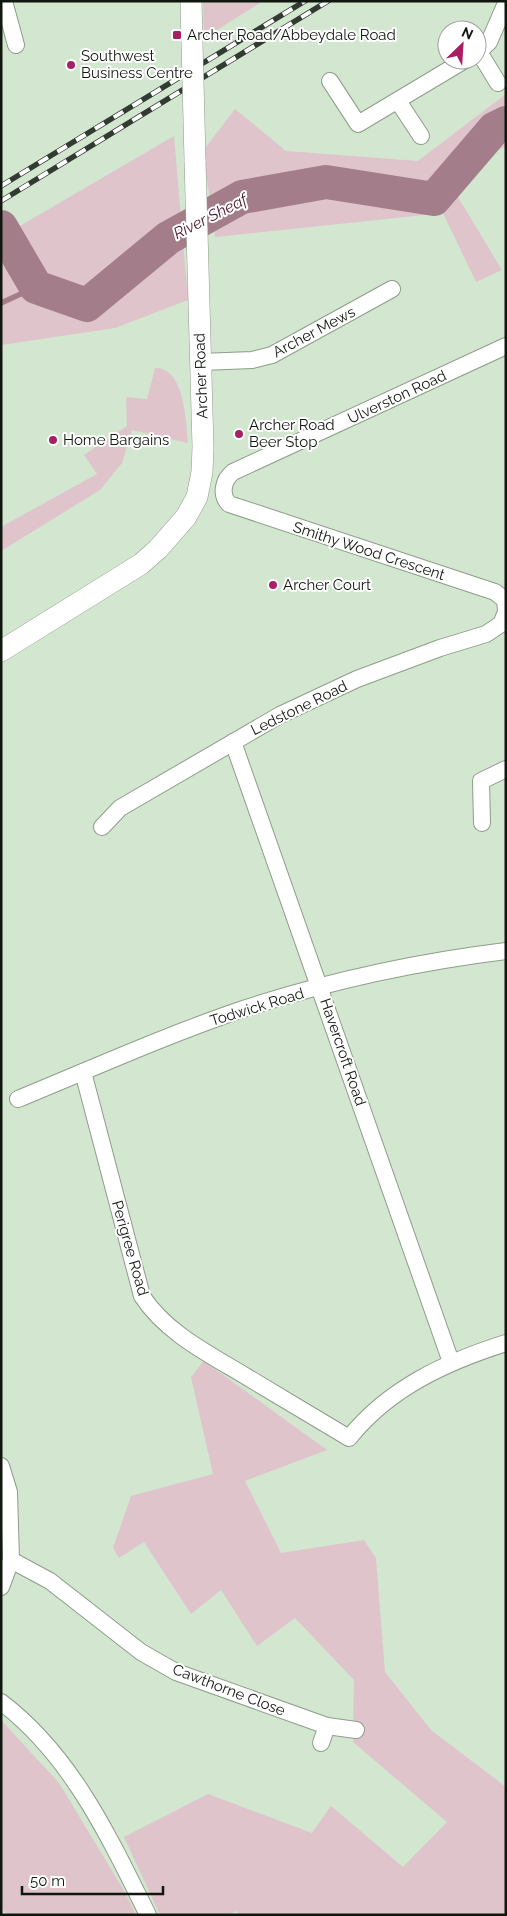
<svg xmlns="http://www.w3.org/2000/svg" width="507" height="1916" font-family="Raleway,sans-serif">
  <style>
    .green { fill: #dfc4cc }
    .lines { fill: none; stroke-linecap: round; stroke-linejoin: round }
    .stream { stroke: #a37d8a; stroke-width: 5.5 }
    .river { stroke: #a37d8a; stroke-width: 34 }
    .minor-casing { stroke: #8d9e89; stroke-width: 18 }
    .tertiary-casing { stroke: #8d9e89; stroke-width: 22 }
    .minor { stroke: #fff; stroke-width: 16 }
    .tertiary { stroke: #fff; stroke-width: 21 }
    .rail-casing { stroke: #323b31; stroke-width: 5.5 }
    .rail { stroke: #fff; stroke-width: 4; stroke-dasharray: 11; stroke-linecap: butt }
    .tertiary-bridge-casing { stroke: #8d9e89; stroke-width: 22; stroke-linecap: butt }
    .tertiary-bridge { stroke: #fff; stroke-width: 21 }
    .poi-dot { fill: #a91f63; stroke: #fff; stroke-width: 2 }
    .labels { text-anchor: middle; stroke-width: 4; stroke-linejoin: round; paint-order: stroke }
    .poi-label { font-size: 15px; fill: #10170f; stroke: #fff; text-anchor: start }
    .street-label { font-size: 15px; fill: #10170f; stroke: #fff }
    .water-label { font-size: 16px; font-style: italic; fill: #4b192e; stroke: #fff }
  </style>
  <rect width="100%" height="100%" fill="#d3e6cf"/>
  <g class="green">
    <polygon points="203,1 263,1 204,38"/>
    <polygon points="506,94 506,146 475,162 453,189 502,270 476,282 443,213 215,237 203,151 235,109 286,151 418,161"/>
    <polygon points="174,136 188,300 115,328 1,345 1,237"/>
    <path d="M 155,368 C 185,367 186,423 188,443 L 132,430 L 122,463 L 100,490 L 1,551 L 1,527 L 97,474 L 84,455 L 127,426 L 126,397 L 147,399 Z"/>
    <polygon points="204,1361 327,1450 245,1481 281,1553 364,1540 376,1558 385,1672 431,1730 506,1787 506,1915 239,1915 237,1911 227,1915 160,1915 124,1837 208,1794 312,1833 331,1806 403,1867 447,1822 353,1742 354,1680 295,1618 257,1646 221,1590 191,1614 144,1542 119,1558 113,1548 131,1496 213,1474 191,1377"/>
    <polygon points="1,1720 59,1783 126,1894 136,1915 10,1915 1,1910"/>
  </g>
  <g class="lines">
    <polyline class="stream" points="1,303 36,287"/>
    <polyline class="river" points="1,227 36,287 87,305 168,238 242,197 326,182 434,199 494,129 506,123"/>
    <defs>
      <g id="minor">
        <polyline points="4,1 16,45"/>
        <polyline points="479,52 498,83"/>
        <polyline points="477,53 489,42 506,3"/>
        <polyline points="330,81 358,124 465,60"/>
        <polyline points="398,101 421,136"/>
        <path d="M 506,346 L 233,472 C 223,480 220,495 229,504 L 495,592 L 505,600 L 506,610"/>
        <polyline points="201,362 252,360 272,355 392,289"/>
        <polyline points="233,742 451,1362"/>
        <polyline points="482,823 481,781 506,769"/>
        <polyline points="102,827 120,808 280,715 357,679 440,648 486,634 501,624 506,612"/>
        <path d="M 83,1072 L 142,1296 C 166,1333 209,1354 247,1377 C 281,1397 315,1418 349,1438 C 389,1388 446,1362 506,1343"/>
        <path d="M 18,1099 C 93,1068 167,1035 243,1009 C 329,981 416,962 506,951"/>
        <polyline points="1,1466 9,1492 11,1560 1,1587"/>
        <polyline points="11,1560 50,1581 141,1652 176,1672 327,1726 356,1730"/>
        <path d="M 1,1702 C 72,1756 109,1837 148,1915"/>
        <polyline points="321,1743 327,1726"/>
      </g>
      <g id="tertiary">
        <polyline points="191,1 192,42"/>
        <polyline points="1,651 141,564 158,549 186,517 197,497 202,472 203,447 195,160"/>
      </g>
    </defs>
    <use href="#minor" class="minor-casing"/>
    <use href="#tertiary" class="tertiary-casing"/>
    <use href="#minor" class="minor"/>
    <use href="#tertiary" class="tertiary"/>
    <defs>
      <g id="rail">
        <polyline points="1,186 305,1"/>
        <polyline points="1,201 328,1"/>
      </g>
    </defs>
    <use href="#rail" class="rail-casing"/>
    <use href="#rail" class="rail"/>
    <defs>
      <polyline id="tertiary-bridge" points="192,42 195,160"/>
    </defs>
    <use href="#tertiary-bridge" class="tertiary-bridge-casing"/>
    <use href="#tertiary-bridge" class="tertiary-bridge"/>
  </g>
  <g class="poi-dot">
    <rect x="172" y="30" width="10" height="10" rx="2.5"/>
    <circle cx="71" cy="65" r="5"/>
    <circle cx="239" cy="434" r="5"/>
    <circle cx="53" cy="440" r="5"/>
    <circle cx="273" cy="585" r="5"/>
  </g>
  <g class="labels">
    <g class="poi-label">
      <text x="187" y="40">Archer Road/Abbeydale Road</text>
      <text x="81" y="61">Southwest<tspan x="81" dy="17">Business Centre</tspan></text>
      <text x="249" y="430">Archer Road<tspan x="249" dy="17">Beer Stop</tspan></text>
      <text x="63" y="445">Home Bargains</text>
      <text x="283" y="590">Archer Court</text>
    </g>
    <g class="street-label">
      <text transform="translate(314 332) rotate(-28)" y="5">Archer Mews</text>
      <text transform="translate(201 376) rotate(-92)" y="5">Archer Road</text>
      <text transform="translate(397 397) rotate(-25)" y="5">Ulverston Road</text>
      <text transform="translate(369 551) rotate(18)" y="5">Smithy Wood Crescent</text>
      <text transform="translate(299 708) rotate(-26)" y="5">Ledstone Road</text>
      <text transform="translate(257 1007) rotate(-17)" y="5">Todwick Road</text>
      <text transform="translate(343 1052) rotate(71)" y="5">Havercroft Road</text>
      <text transform="translate(130 1248) rotate(74)" y="5">Perigree Road</text>
      <text transform="translate(229 1690) rotate(21)" y="5">Cawthorne Close</text>
    </g>
    <g class="water-label">
      <text transform="translate(210 216) rotate(-27)" y="6">River Sheaf</text>
    </g>
  </g>
  <rect width="507" height="1916" fill="none" stroke="#10170f" stroke-width="5"/>
  <g transform="translate(462 45) rotate(25)"><circle r="24" fill="#ffffff" stroke="#9fa29f"/>
  <path d="M0-4L9 19L0 12L-9 19Z" fill="#a91f63"/>
  <text y="-8" font-size="14" font-weight="bold" text-anchor="middle" fill="#10170f">N</text>
  </g>
  <path d="M22 1886v8h141v-8" fill="none" stroke="#10170f" stroke-width="2.5"/>
  <text x="30" y="1886" font-size="15" fill="#10170f" stroke="#ffffff" stroke-width="4" paint-order="stroke">50 m</text>
</svg>
